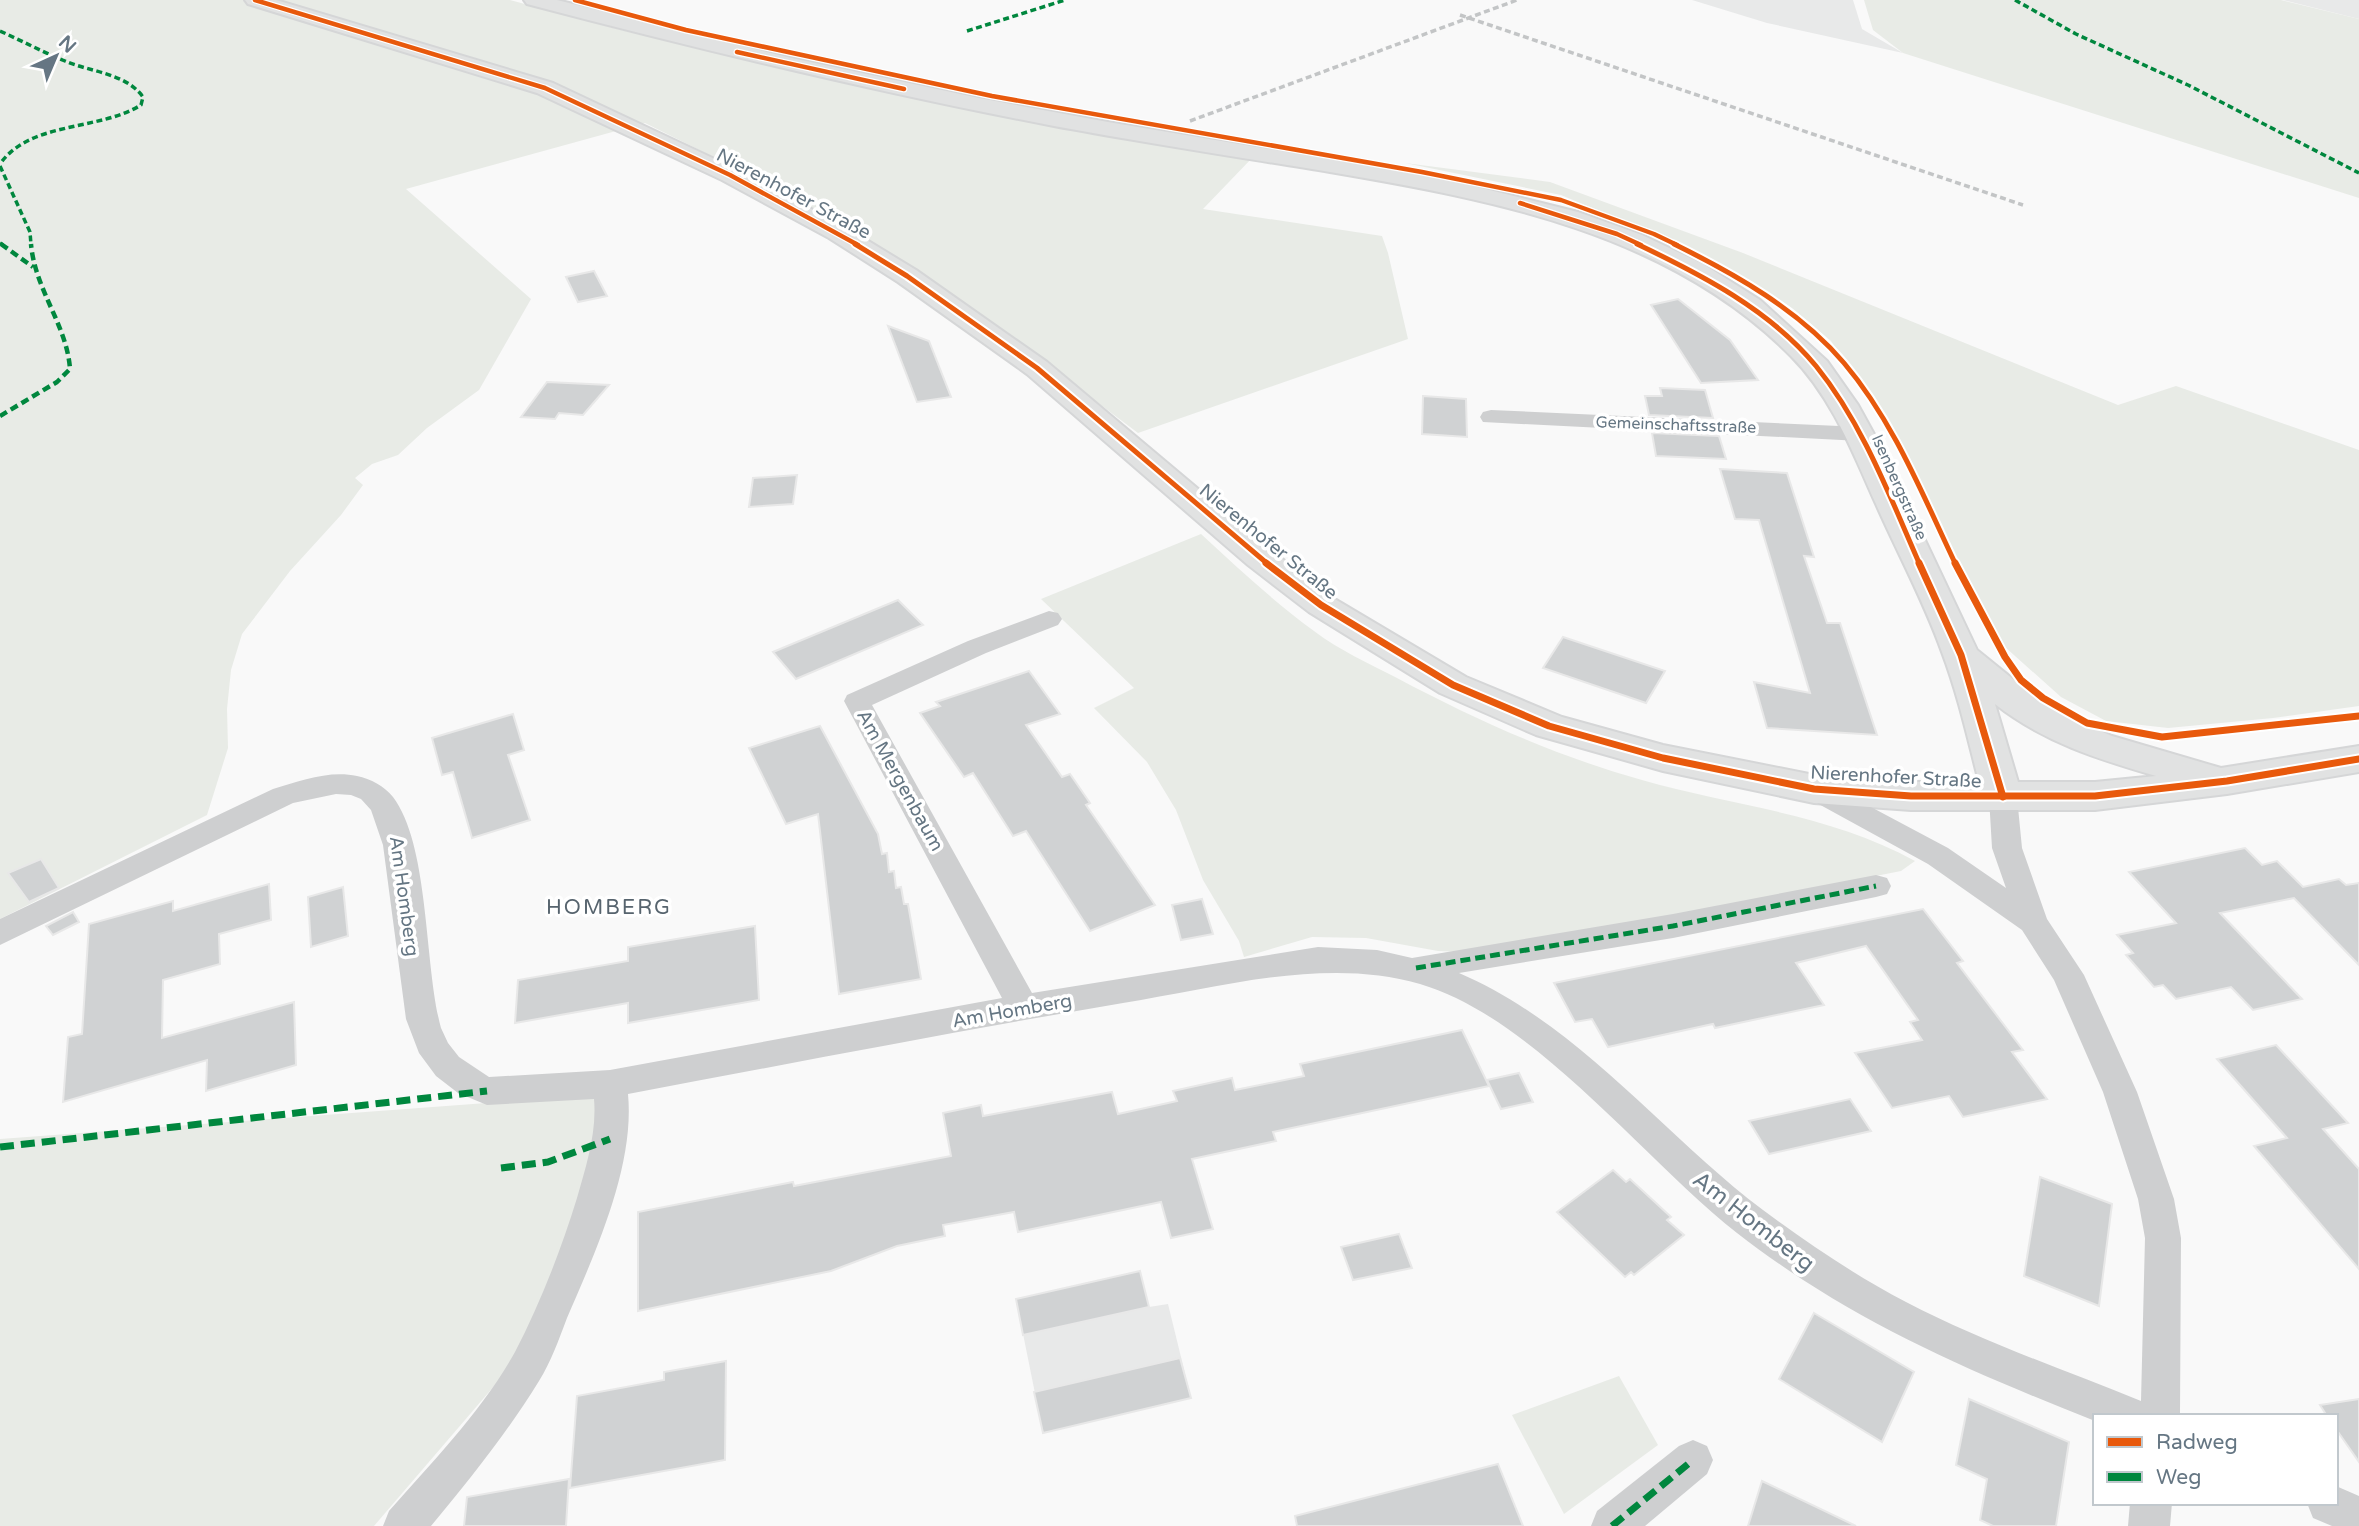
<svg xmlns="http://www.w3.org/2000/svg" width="2359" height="1526" font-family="'Varela Round',sans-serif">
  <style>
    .built { fill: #e8e9e9 }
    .green { fill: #e8ebe6 }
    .building { fill: #d0d2d3; stroke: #e8e8e8; stroke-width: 2 }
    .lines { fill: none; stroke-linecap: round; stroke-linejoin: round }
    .secondary-casing { stroke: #d5d6d7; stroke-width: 4 }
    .street { fill: #cecfd0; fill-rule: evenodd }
    .secondary { fill: #e1e2e2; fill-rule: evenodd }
    .rail { stroke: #c3c5c6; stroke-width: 3.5; stroke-dasharray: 6 3.5; stroke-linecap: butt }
    .quiet-far3 { stroke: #00873e; stroke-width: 3.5; stroke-dasharray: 6 3.5; stroke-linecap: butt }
    .quiet-far2 { stroke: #00873e; stroke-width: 4.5; stroke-dasharray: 8 4.5; stroke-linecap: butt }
    .quiet-far1 { stroke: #00873e; stroke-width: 5; stroke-dasharray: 10 5; stroke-linecap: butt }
    .quiet { stroke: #00873e; stroke-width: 7; stroke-dasharray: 14 7; stroke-linecap: butt }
    .cycleway-far2-casing { stroke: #fff; stroke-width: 7 }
    .cycleway-far1-casing { stroke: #fff; stroke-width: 9 }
    .cycleway-casing { stroke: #fff; stroke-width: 11 }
    .cycleway-far2 { stroke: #e8590c; stroke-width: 4.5 }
    .cycleway-far1 { stroke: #e8590c; stroke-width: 5 }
    .cycleway { stroke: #e8590c; stroke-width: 7 }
    .labels { text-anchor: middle; stroke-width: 7; stroke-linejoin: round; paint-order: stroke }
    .far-street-label { font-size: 16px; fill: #657683; stroke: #fff }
    .street-label { font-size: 19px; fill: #657683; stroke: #fff }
    .neighbourhood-label { font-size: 21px; letter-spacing: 2px; fill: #57646e; stroke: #fff }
    .near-street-label { font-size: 23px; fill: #657683; stroke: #fff }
  </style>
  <rect width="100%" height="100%" fill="#f9f9f9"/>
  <g class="built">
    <polygon points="1692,0 1853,0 1862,29 1903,53 1767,23"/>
    <polygon points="2283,0 2359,0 2359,19"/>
    <polygon points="1140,1271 1149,1307 1168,1304 1191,1398 1043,1433 1016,1299"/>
  </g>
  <g class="green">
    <polygon points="0,0 510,0 617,29 802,72 1253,157 1203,209 1382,236 1388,253 1408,339 1138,433 976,311 756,178 645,123 406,189 531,299 479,390 427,428 398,455 372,464 355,478 363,485 341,515 290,571 242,634 231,670 227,709 228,748 207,815 0,919"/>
    <polygon points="1864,0 2281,0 2359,19 2359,198 1903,53 1873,30"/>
    <polygon points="1405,163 1550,182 1743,253 2118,405 2176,386 2359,450 2359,706 2273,718 2168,728 2106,721 2061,697 2005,647 1969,588 1887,428 1831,341 1792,308 1748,279 1744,280 1686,247 1561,195"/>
    <path d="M 1201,534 C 1238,568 1274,602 1314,631 C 1339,650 1370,664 1397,678 C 1476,720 1556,756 1642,780 C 1733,806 1831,814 1915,861 L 1901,871 L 1485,953 L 1438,951 L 1366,938 L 1312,937 L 1244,957 L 1239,941 L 1203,880 L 1176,810 L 1147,762 L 1094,708 L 1134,688 L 1041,599 Z"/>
    <polygon points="622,1093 519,1357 374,1526 0,1526 0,1139"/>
    <polygon points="1619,1376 1658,1445 1564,1514 1512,1415"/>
  </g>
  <g class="building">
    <polygon points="594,271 607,296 578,302 566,277"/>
    <polygon points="1678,299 1730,340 1758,380 1701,383 1651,305"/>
    <polygon points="888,326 929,341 951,397 917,402"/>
    <polygon points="547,382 609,385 583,415 559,413 555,419 521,417"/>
    <polygon points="1660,388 1705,390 1713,418 1649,415 1645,396 1662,396"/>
    <polygon points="1423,396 1466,399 1467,437 1422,434"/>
    <polygon points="1652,433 1719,436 1726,459 1656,456"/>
    <polygon points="1720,469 1787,473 1814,557 1804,556 1827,623 1840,623 1877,735 1767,728 1754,682 1810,693 1759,520 1735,519"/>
    <polygon points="797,475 793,504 749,507 753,478"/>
    <polygon points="898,600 923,625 796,679 773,652"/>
    <polygon points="1563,637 1665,671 1646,703 1543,668"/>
    <polygon points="1029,671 1060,714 1026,725 1062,777 1070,774 1090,803 1086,805 1155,905 1090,931 1026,831 1013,836 973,773 964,777 920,713 940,706 936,702"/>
    <polygon points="513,714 524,750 508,755 530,820 472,838 453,772 442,775 432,738"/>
    <polygon points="820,726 878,834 882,854 887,853 889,872 894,871 896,888 901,887 904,904 908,904 921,979 839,994 818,814 786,824 749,748"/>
    <polygon points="2245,848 2262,865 2277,861 2303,887 2339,879 2346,885 2359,883 2359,965 2294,898 2220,913 2302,999 2253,1010 2231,987 2176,999 2163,985 2154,987 2126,955 2133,953 2117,935 2176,923 2129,872"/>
    <polygon points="41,859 59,888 29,902 8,873"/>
    <polygon points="269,884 271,920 219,934 220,964 163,980 162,1038 294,1002 296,1065 206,1091 207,1060 63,1102 68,1037 82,1034 89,924 173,901 173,911"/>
    <polygon points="343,887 348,936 311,947 308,897"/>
    <polygon points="1202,899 1213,934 1181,940 1172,905"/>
    <polygon points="1923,909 1963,961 1957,963 2023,1050 2012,1052 2047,1099 1963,1117 1949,1096 1892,1108 1855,1053 1922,1040 1910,1022 1918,1020 1866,946 1796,963 1824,1005 1715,1028 1713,1024 1608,1047 1592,1019 1575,1022 1554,983"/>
    <polygon points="73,912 79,922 53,935 46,926"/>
    <polygon points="755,926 759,1000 628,1023 628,1003 515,1023 518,980 628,961 628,947"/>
    <polygon points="1462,1030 1489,1086 1273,1132 1276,1141 1192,1159 1213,1229 1171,1238 1161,1202 1018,1232 1014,1212 943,1225 945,1236 897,1246 831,1271 638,1311 638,1212 793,1182 794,1186 951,1156 943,1113 981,1105 983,1116 1112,1092 1118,1114 1177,1101 1173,1091 1232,1078 1235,1090 1304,1076 1300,1064"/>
    <polygon points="2276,1045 2348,1123 2323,1129 2359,1169 2359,1269 2254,1146 2287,1138 2217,1059"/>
    <polygon points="1519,1073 1533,1102 1501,1109 1487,1080"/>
    <polygon points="1850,1099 1871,1131 1769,1154 1749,1121"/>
    <polygon points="1613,1170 1626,1182 1630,1179 1671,1217 1667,1220 1684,1235 1634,1275 1631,1272 1625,1277 1557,1212"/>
    <polygon points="2040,1177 2112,1204 2099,1306 2024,1276"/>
    <polygon points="1399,1234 1412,1268 1353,1280 1341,1247"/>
    <polygon points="1140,1271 1149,1307 1023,1335 1016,1299"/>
    <polygon points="1814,1313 1914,1372 1882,1442 1779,1379"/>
    <polygon points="1180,1358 1191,1398 1043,1433 1034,1392"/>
    <polygon points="726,1361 725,1460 570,1488 577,1396 664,1380 664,1372"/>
    <polygon points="1969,1399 2069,1442 2056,1526 1993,1526 1980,1520 1987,1479 1956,1465"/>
    <polygon points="2359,1399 2359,1462 2336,1429 2336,1416 2327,1416 2320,1405"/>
    <polygon points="1498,1464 1523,1526 1297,1526 1295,1516"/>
    <polygon points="569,1479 566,1526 464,1526 467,1497"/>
    <polygon points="1762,1481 1856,1526 1748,1526"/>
  </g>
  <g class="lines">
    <defs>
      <path id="secondary" d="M 245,0 L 276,0 L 553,83 L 738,170 L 847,228 L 916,270 L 1047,362 L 1272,551 L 1333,598 L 1466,677 L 1562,717 L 1663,745 L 1814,775 L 1911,782 L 1979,782 C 1968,739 1958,694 1942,652 C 1924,601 1898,554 1876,504 C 1853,453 1832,397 1791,356 C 1669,233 1495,200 1330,172 C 1238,157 1146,143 1054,126 C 877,92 702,50 527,4 L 524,0 L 557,0 L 787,57 L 979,98 L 1108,122 L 1437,177 L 1578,212 L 1642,235 L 1703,264 L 1760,300 L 1827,361 L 1858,405 L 1880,445 L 1977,650 L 2040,701 L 2070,718 L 2112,736 L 2221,768 L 2359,746 L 2359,772 L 2227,794 L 2095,810 L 1911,810 L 1814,803 L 1663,771 L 1536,735 L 1440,693 L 1309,612 L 1248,565 L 1027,374 L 898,282 L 829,238 L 722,180 L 537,93 L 248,4 ZM 1995,704 C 2043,742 2098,759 2156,776 L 2095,782 L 2018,782 Z"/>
    </defs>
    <use href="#secondary" class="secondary-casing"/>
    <g class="street">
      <polygon points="1491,410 1861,427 1869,429 1872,434 1869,439 1861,441 1483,422 1480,417 1483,412"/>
      <path d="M 1049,611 L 1058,613 L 1062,619 L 1058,625 L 986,653 L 872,705 L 1032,993 L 1318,947 L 1377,950 L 1412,958 L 1673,914 L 1876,875 L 1887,878 L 1891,886 L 1887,894 L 1876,897 L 1673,938 L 1459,973 C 1580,1025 1661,1133 1763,1210 C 1809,1244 1856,1276 1906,1302 C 1981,1341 2062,1369 2141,1401 L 2145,1238 L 2138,1199 L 2103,1092 L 2054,980 L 2022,930 L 1928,864 L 1804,796 L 1800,789 L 1804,782 L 1814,779 L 1824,782 L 1948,848 L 2006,888 L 1992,848 L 1989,797 L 1993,790 L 2003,787 L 2013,790 L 2017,797 L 2022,848 L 2047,919 L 2084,975 L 2137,1092 L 2174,1199 L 2181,1238 L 2180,1416 L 2095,1416 L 2095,1421 C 1964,1369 1849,1320 1737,1233 C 1642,1158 1535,1018 1420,984 C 1325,956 1219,988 1123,1003 C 957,1031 793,1063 628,1094 C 635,1166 595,1253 567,1318 C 559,1339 551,1362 539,1381 C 507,1433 470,1479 431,1526 L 383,1526 L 389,1511 C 433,1461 482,1411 515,1352 C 540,1304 561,1250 577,1198 C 586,1166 597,1133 594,1099 L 487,1105 L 458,1093 L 436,1076 L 419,1053 L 406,1019 L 383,845 L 371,810 L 361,799 L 351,795 L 336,794 L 293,803 L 0,945 L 0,919 L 273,789 C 300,781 329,770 357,776 C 371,779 384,786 393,797 C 430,846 424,966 441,1028 L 448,1043 L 459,1057 L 489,1077 L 610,1070 L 1002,998 L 844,701 L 847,695 L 968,641 Z"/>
      <polygon points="1693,1440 1707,1446 1713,1460 1707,1474 1645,1526 1591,1526 1597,1511 1679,1446"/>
      <polygon points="2336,1486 2359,1496 2359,1526 2332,1526 2313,1518 2307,1503 2336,1503"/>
      <polygon points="2130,1503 2172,1503 2170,1526 2128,1526"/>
    </g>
    <use href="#secondary" class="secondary"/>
    <g class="rail">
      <polyline points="1460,15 2023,205"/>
      <polyline points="1190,121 1517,0"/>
    </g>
    <g class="quiet-far3">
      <polyline points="2015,0 2076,34 2188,85 2359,173"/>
      <path d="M 0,31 C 22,41 43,52 65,61 C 90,72 126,73 143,97 L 141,105 C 99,131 30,121 0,164"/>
      <polyline points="967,31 1065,0"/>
      <polyline points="0,166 30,232 31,245"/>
      <polyline points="0,243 3,245"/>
    </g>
    <g class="quiet-far2">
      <polyline points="1,244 33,267"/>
      <path d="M 0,416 L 57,382 L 70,369 C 67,325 35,290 31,244"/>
    </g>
    <polyline class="quiet-far1" points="1416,968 1673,926 1876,886"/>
    <g class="quiet">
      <polyline points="0,1147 487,1091"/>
      <polyline points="501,1168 548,1162 610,1139"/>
      <polyline points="1612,1526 1693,1460"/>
    </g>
    <defs>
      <g id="cycleway-far2">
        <polyline points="255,0 545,88 730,175 858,245"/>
        <polyline points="575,0 686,30 992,96 1422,172 1561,200 1654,234 1677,245"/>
        <polyline points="737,52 904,89"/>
        <polyline points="1520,203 1617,234 1641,245"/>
      </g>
      <g id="cycleway-far1">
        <polyline points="855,244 907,276 1037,368 1269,565"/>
        <path d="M 1637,244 C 1702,275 1770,310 1816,366 C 1863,424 1890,497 1920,565"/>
        <path d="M 1674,244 C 1735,274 1799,310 1844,363 C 1894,422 1923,496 1956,565"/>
      </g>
      <g id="cycleway">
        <polyline points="1266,563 1321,605 1453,685 1549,726 1663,758 1814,789 1911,796 2095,796 2227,781 2359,759"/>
        <polyline points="1919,563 1961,655 2003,797"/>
        <polyline points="1955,563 2005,657 2021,680 2043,698 2087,723 2162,737 2359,716"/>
      </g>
    </defs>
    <use href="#cycleway-far2" class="cycleway-far2-casing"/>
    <use href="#cycleway-far1" class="cycleway-far1-casing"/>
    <use href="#cycleway" class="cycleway-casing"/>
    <use href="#cycleway-far2" class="cycleway-far2"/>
    <use href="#cycleway-far1" class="cycleway-far1"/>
    <use href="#cycleway" class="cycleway"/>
  </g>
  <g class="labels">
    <g class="far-street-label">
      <text transform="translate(1676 424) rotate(2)" y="6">Gemeinschaftsstraße</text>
      <text transform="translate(1900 487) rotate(66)" y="6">Isenbergstraße</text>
    </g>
    <g class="street-label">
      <text transform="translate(794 193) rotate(28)" y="7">Nierenhofer Straße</text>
      <text transform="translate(1269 541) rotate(39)" y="7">Nierenhofer Straße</text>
      <text transform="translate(1896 776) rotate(3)" y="7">Nierenhofer Straße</text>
      <text transform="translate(901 780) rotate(61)" y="7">Am Mergenbaum</text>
      <text transform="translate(405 896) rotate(82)" y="7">Am Homberg</text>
      <text transform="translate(1012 1010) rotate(-10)" y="7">Am Homberg</text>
    </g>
    <g class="neighbourhood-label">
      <text x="609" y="914">HOMBERG</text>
    </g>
    <g class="near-street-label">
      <text transform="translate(1754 1221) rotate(38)" y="8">Am Homberg</text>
    </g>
  </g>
  <rect x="2093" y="1414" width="245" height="91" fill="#ffffff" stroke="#c1c8cd" stroke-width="2"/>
  <rect x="2107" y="1437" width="35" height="10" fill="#e8590c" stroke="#c1c8cd" stroke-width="2"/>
  <text x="2156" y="1449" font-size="21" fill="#657683">Radweg</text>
  <rect x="2107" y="1472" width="35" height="10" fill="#00873e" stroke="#c1c8cd" stroke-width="2"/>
  <text x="2156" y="1484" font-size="21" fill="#657683">Weg</text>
  <g transform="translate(56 56) rotate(44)" stroke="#ffffff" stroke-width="5" paint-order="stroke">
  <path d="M0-5L12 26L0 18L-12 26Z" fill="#657683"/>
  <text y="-10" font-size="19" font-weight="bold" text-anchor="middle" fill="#657683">N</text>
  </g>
</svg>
